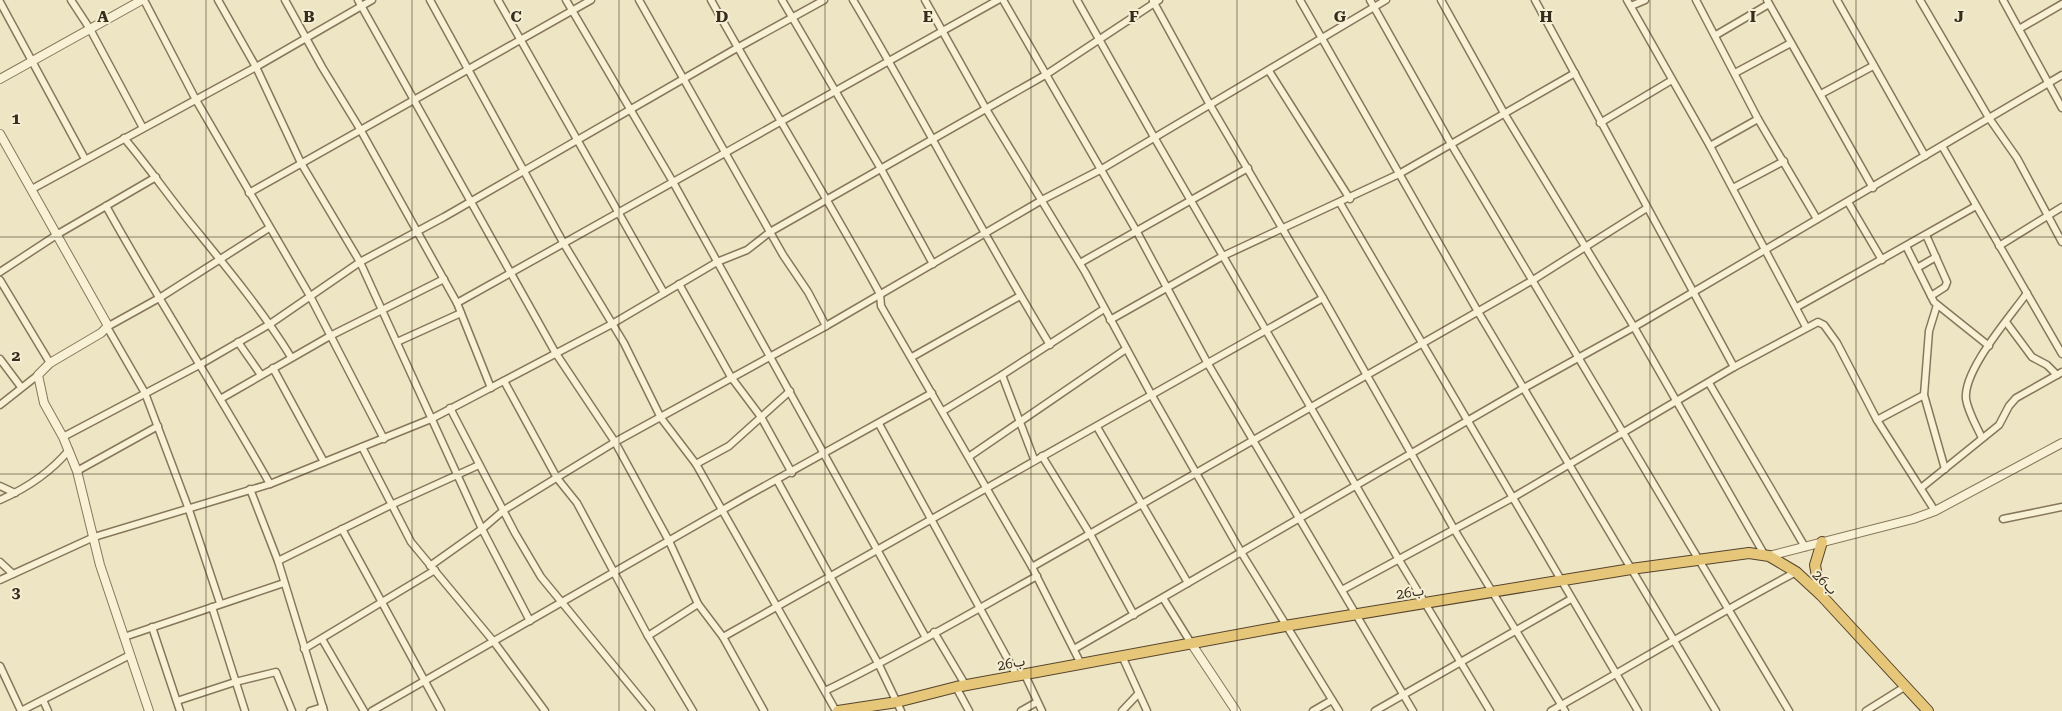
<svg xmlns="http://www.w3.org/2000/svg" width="2062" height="711" font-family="'Roboto Serif',Vazirmatn,serif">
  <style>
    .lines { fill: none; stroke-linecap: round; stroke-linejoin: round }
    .minor-casing { stroke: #87775a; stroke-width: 9 }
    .tertiary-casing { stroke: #87775a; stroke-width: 10 }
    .trunk-casing { stroke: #55442e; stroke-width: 12 }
    .minor { stroke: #f8f1d6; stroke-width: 6 }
    .tertiary { stroke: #f8f1d6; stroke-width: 8 }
    .trunk { stroke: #e6c678; stroke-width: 10 }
    .grid { fill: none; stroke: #372d1e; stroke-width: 1; stroke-opacity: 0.55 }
    .labels { text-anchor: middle; stroke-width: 4; stroke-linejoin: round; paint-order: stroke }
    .street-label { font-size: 14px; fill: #372d1e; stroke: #f5eed2 }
    .grid-label { font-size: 16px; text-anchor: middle; font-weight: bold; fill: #372d1e; stroke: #f5eed2; stroke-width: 4; stroke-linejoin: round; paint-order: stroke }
  </style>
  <rect width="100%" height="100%" fill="#ede5c3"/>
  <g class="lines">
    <defs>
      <g id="minor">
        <polyline points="71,0 90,29 143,128"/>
        <polyline points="144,0 196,100 310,296 384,439"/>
        <polyline points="218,0 256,67 301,163 360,262 482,529 530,621"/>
        <polyline points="285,0 322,67 360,129 457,303 491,388"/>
        <polyline points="358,0 555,352 615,442 669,541 698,604 723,637 764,711"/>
        <polyline points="430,0 564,244 624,343 661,418 696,464 836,711"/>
        <polyline points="498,0 664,293"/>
        <polyline points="566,0 673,182 925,636"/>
        <polyline points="639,0 783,255 808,292 826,326"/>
        <path d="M 711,0 C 766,99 826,195 880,294 L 881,306 L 1032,567 L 1081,664"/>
        <polyline points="782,0 881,169 933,264"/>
        <path d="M 853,0 C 921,114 981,232 1050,345"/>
        <polyline points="925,0 986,109 1085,272 1151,394 1241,552 1339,711"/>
        <polyline points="1003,0 1137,232 1208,364 1413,711"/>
        <polyline points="1077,0 1154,137 1399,560 1490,711"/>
        <polyline points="1300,0 1477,310 1716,711"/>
        <polyline points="1370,0 1451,144 1789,711"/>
        <polyline points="1441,0 1504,113 1634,327 1764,554"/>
        <polyline points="1535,0 1734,367"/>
        <polyline points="1627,0 1710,146 1806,327"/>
        <polyline points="1696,0 1758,119 1817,219"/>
        <polyline points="1767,0 1873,188"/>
        <polyline points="1837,0 1925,156"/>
        <polyline points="1920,0 1989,118 2017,158 2062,242"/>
        <polyline points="2003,0 2062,108"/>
        <polyline points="1153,1 1210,105 1323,298 1454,529 1565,711"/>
        <polyline points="0,2 85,159"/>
        <polyline points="1631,6 1645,0"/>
        <polyline points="2019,29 2062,4"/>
        <polyline points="1716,35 1769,4"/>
        <polyline points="1269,71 1350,199"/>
        <polyline points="1735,73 1791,43"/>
        <polyline points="1821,94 1873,66"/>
        <polyline points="1600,123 1672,80"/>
        <path d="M 124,138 C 148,166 169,197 192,225 C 227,268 262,310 291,357"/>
        <polyline points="1710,146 1758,119"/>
        <polyline points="1942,146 2062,354"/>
        <polyline points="1733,188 1784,161"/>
        <polyline points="32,189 256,67 372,0"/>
        <polyline points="249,193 591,0"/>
        <polyline points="1848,202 1882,260"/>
        <polyline points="1340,203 1638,711"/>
        <path d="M 106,206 C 158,300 217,390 270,484"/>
        <polyline points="1926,235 1947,282 1945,287 1931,296"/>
        <polyline points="1906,246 1934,302 1989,346"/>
        <polyline points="1999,246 2062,207"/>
        <polyline points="1080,263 1248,168"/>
        <polyline points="1917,268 1936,257"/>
        <polyline points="0,272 58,234 156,177"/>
        <polyline points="0,280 50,363"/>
        <polyline points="679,284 731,377 761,417 792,473"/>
        <polyline points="457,303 998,0"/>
        <polyline points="1937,305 1929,331 1924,395 1945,469"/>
        <polyline points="1797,307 1976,206"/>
        <polyline points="1110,320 1223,256 1399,174 1575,73"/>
        <polyline points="2006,322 2032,357 2047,365 2057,375"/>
        <polyline points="238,342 261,375"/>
        <polyline points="397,342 461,313"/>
        <polyline points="912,357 1020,296"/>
        <polyline points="0,359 21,387"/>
        <polyline points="273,368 324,462"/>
        <polyline points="1002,375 1034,459"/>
        <polyline points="504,381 557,478 577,503 648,636 693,711"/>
        <polyline points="1709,383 1805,547"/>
        <polyline points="222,398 330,336 444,279"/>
        <polyline points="0,405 38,375"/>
        <polyline points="450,408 515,533 541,577 651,711"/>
        <polyline points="943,411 1002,375 1104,309"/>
        <polyline points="1877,420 1924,395"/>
        <polyline points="879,424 1017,676"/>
        <polyline points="1097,427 1188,583"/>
        <polyline points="63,437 201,364 270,324 360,262 444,217 737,48 824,0"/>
        <path d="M 1982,438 C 1977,427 1968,412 1966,399 C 1963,370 2010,317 2027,293"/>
        <polyline points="362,447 411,542 494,642 545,711"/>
        <polyline points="970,456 1126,349"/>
        <polyline points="1042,456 1090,534 1134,615"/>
        <polyline points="696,464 729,446 790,391"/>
        <polyline points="77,471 158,426"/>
        <polyline points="777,480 879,665 901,711"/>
        <polyline points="0,486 15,493"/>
        <polyline points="1921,488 1999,425 2009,406 2016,398 2062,372"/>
        <polyline points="250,489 278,561 324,711"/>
        <path d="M 0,500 C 27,488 50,473 69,450"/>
        <polyline points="2003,519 2062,507"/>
        <polyline points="342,529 441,711"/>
        <polyline points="278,561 391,505 479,465"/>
        <polyline points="0,562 13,574"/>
        <polyline points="430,566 482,529 504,510 615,442 826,326 1042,200 1100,170 1386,0"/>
        <polyline points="1032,567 1533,280 1647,208"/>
        <polyline points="0,580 94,537 270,484 431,419 612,324 717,262 747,250 770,232 1047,74 1159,0"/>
        <polyline points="1342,590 1512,498 1734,367 1818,322 1824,325 1837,343 1877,420 1935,511"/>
        <polyline points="1163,598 1191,643"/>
        <polyline points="220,603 188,507 145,393 107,327 161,297 269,228"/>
        <polyline points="212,607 245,711"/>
        <polyline points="152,627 180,711"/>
        <polyline points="934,632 966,686"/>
        <polyline points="648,636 698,604"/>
        <polyline points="124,637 284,583"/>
        <polyline points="723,637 1323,298"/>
        <polyline points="322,639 364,711"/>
        <polyline points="304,649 435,570"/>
        <polyline points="1074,649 1524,388 1634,327 2062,75"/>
        <polyline points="1122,656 1147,711"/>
        <polyline points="0,666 21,711"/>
        <polyline points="1025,675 1042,711"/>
        <polyline points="956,687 969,711"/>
        <path d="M 825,691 C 897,656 967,615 1037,576"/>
        <polyline points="43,700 48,711"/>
        <polyline points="177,701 235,682 276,672 292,711"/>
        <polyline points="21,711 130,655"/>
        <polyline points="310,711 323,707"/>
        <polyline points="372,711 745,497 932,393"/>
        <polyline points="1021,711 1037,702"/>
        <polyline points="1122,711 1138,694"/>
        <polyline points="1313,711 1332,700"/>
        <polyline points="1375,711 1571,599"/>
        <path d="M 1551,711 C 1633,665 1713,616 1796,572"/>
        <polyline points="1866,711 1906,686"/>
      </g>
      <g id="tertiary">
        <polyline points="0,79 142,0"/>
        <polyline points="0,134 107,324 107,327 101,333 50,363 38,375 44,403 63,437 77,471 100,565 149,711"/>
        <polyline points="1769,556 1913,519 1935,511 2062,443"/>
        <polyline points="1191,643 1236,711"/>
      </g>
      <g id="trunk">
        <polyline points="1820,594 1815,565 1822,542"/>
        <polyline points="838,711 897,702 956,687 1285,626 1631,569 1749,553 1769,556 1796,572 1821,595 1928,711"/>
      </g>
    </defs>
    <use href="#minor" class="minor-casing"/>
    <use href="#tertiary" class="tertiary-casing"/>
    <use href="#trunk" class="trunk-casing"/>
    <use href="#minor" class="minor"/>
    <use href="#tertiary" class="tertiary"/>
    <use href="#trunk" class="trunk"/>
  </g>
  <path class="grid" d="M 206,0 L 206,711M 412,0 L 412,711M 619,0 L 619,711M 825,0 L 825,711M 1031,0 L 1031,711M 1237,0 L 1237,711M 1443,0 L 1443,711M 1650,0 L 1650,711M 1856,0 L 1856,711M 0,237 L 2062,237M 0,474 L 2062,474"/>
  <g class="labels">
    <g class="street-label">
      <text transform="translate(1825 582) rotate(45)" y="5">26ب</text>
      <text transform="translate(1410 592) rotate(-10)" y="5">26ب</text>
      <text transform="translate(1011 663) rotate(-11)" y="5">26ب</text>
    </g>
  </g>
  <g class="grid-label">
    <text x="103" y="22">A</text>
    <text x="309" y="22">B</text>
    <text x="516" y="22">C</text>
    <text x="722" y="22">D</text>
    <text x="928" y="22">E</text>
    <text x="1134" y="22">F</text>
    <text x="1340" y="22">G</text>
    <text x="1546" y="22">H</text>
    <text x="1753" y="22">I</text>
    <text x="1959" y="22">J</text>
    <text x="16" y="124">1</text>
    <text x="16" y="361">2</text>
    <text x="16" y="598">3</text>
  </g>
</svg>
